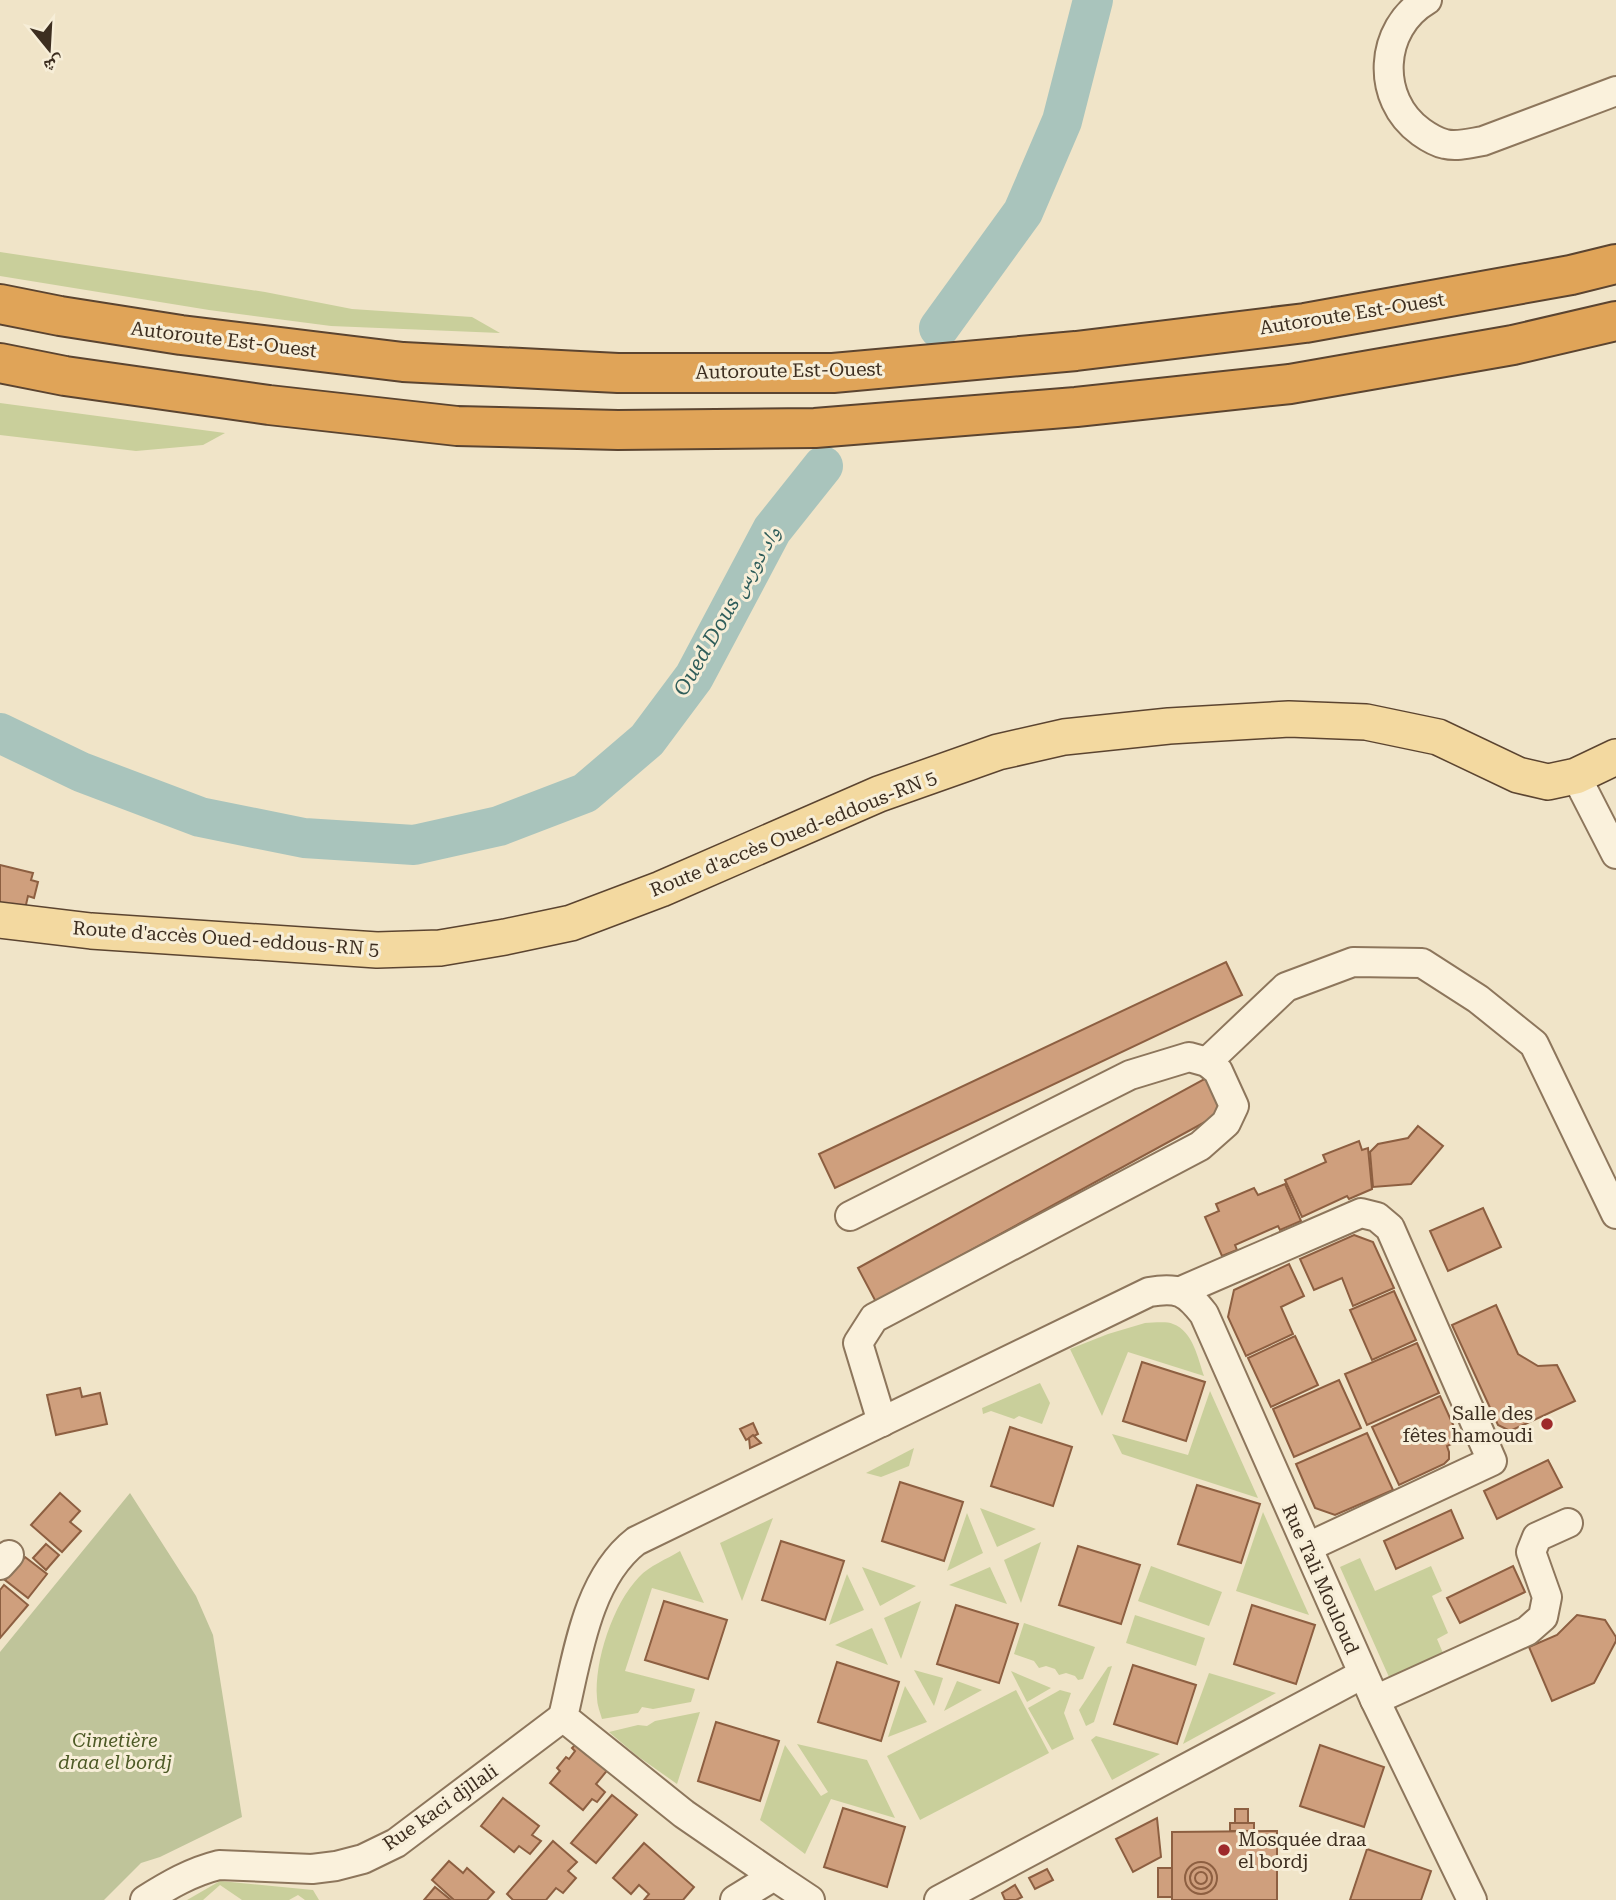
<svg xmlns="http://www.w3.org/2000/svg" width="1616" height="1900" font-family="'Roboto Serif','Noto Naskh Arabic',serif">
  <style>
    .green { fill: #c9cf9b }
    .cemetery { fill: #bfc49a }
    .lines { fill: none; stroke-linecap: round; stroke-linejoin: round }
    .river { stroke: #a9c4bc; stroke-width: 40 }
    .building { fill: #cf9f7d; stroke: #8d5f41; stroke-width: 2 }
    .minor-casing { stroke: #8d765c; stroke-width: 32 }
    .major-casing { stroke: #5b4430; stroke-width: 38 }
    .highway-casing { stroke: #5b4430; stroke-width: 42 }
    .minor { stroke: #faf1dc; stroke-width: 28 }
    .major { stroke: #f3d9a0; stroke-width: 35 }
    .highway { stroke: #e0a458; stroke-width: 38 }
    .poi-dot { fill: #9e2a2b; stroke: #f7eed8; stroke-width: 2.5 }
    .labels { text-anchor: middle; stroke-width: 6; stroke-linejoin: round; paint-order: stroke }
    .street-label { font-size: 19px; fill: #3d2e20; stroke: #f7eed8 }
    .poi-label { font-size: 19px; fill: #3d2e20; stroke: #f7eed8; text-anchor: end }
    .park-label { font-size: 19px; font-style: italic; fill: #4d5a26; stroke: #f7eed8 }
    .water-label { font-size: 21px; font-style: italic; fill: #2f5d5a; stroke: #f7eed8 }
  </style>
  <rect width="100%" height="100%" fill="#f0e4c8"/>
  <g class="green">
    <polygon points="0,252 265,292 352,309 472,317 500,333 331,326 209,310 0,276"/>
    <polygon points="0,403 225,433 203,445 136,451 0,435"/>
    <path d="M 1145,1323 C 1153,1323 1166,1321 1173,1324 C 1193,1331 1198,1359 1204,1376 L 1128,1352 L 1102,1416 L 1070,1349 L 1108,1334 Z"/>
    <polygon points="1040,1383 1050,1403 1042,1424 1019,1416 1014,1419 991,1411 983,1414 982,1408"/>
    <polygon points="1210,1391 1258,1498 1122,1454 1112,1434 1188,1455"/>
    <polygon points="914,1448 909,1466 881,1477 866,1473"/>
    <polygon points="980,1508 1036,1529 997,1547"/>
    <polygon points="1263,1512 1309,1615 1236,1591"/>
    <polygon points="967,1513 983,1553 947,1571"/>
    <polygon points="773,1518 742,1601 720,1543"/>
    <polygon points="1041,1542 1021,1603 1004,1560"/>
    <path d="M 680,1551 L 704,1603 L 652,1588 L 625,1671 L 695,1689 L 691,1702 L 653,1709 L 642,1707 L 638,1713 L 602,1719 C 600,1712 597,1705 597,1698 C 594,1661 613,1604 639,1577 C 649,1566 667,1559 680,1551 Z"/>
    <polygon points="1360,1558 1375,1591 1431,1566 1442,1591 1432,1596 1448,1633 1437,1639 1443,1653 1389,1677 1340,1567"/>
    <polygon points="1151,1566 1222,1592 1209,1626 1138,1601"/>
    <polygon points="862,1567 916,1586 880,1606"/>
    <polygon points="990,1567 1007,1604 949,1585"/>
    <polygon points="847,1574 864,1610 829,1625"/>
    <polygon points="921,1601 901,1659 884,1618"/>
    <polygon points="1135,1615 1205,1638 1196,1666 1126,1643"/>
    <polygon points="1024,1623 1095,1647 1083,1679 1078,1680 1075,1676 1066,1673 1059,1675 1055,1669 1046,1666 1039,1668 1034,1661 1014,1654"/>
    <polygon points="872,1628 888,1665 835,1645"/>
    <polygon points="1112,1666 1094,1722 1086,1726 1079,1710 1108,1667"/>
    <polygon points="914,1670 943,1678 934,1706"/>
    <polygon points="1011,1671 1051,1688 1027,1702"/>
    <polygon points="1209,1673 1276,1693 1183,1744"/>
    <polygon points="957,1681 982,1690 944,1711"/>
    <polygon points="905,1686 927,1722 888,1737"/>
    <polygon points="1016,1690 1049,1753 920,1820 887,1756"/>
    <polygon points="1060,1690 1071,1693 1064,1713 1074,1739 1052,1750 1028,1708"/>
    <polygon points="700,1712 677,1784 636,1755 609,1732 638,1725 647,1726 655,1721"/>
    <polygon points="1096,1736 1160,1754 1112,1780 1091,1740"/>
    <polygon points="797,1744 867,1760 895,1818 831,1799 805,1854 760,1820 785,1745 821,1796 828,1792"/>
    <polygon points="220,1881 313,1890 319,1900 305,1900 298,1895 289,1900 242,1900 220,1885 203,1900 187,1900"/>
  </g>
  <polygon class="cemetery" points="130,1493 196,1596 213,1635 242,1817 160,1857 141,1863 104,1900 0,1900 0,1652"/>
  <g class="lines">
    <g class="river">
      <polyline points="939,328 1023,212 1062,121 1093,0"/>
      <polyline points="0,733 81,772 200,817 304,838 414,845 499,826 585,793 647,740 694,677 772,530 823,466"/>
    </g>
  </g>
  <g class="building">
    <polygon points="0,865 33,873 31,880 38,882 34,898 28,896 25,909 0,903"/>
    <polygon points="1226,962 1242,995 835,1188 819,1154"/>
    <polygon points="1208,1077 1227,1110 876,1302 858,1268"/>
    <polygon points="1418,1126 1443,1146 1411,1184 1373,1187 1370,1152 1378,1144 1408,1138"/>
    <polygon points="1359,1141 1362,1150 1368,1148 1372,1189 1349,1199 1347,1196 1302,1217 1285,1180 1326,1162 1323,1155"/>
    <polygon points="1285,1184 1301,1221 1280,1230 1278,1226 1235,1245 1237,1250 1222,1256 1205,1217 1219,1211 1216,1204 1254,1188 1258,1195"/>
    <polygon points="1483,1208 1501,1247 1448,1271 1430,1231"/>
    <polygon points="1354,1235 1373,1242 1394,1288 1353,1306 1342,1278 1314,1290 1300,1259"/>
    <polygon points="1289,1264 1304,1296 1281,1307 1293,1334 1246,1356 1228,1317 1234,1290"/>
    <polygon points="1394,1291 1416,1340 1372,1360 1350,1310"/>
    <polygon points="1496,1305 1518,1354 1538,1366 1557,1365 1575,1401 1510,1431 1498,1425 1452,1325"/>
    <polygon points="1295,1336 1318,1385 1271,1407 1248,1358"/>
    <polygon points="1417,1343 1439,1393 1367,1425 1345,1374"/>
    <polygon points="1142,1362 1205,1382 1186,1441 1123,1421"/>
    <polygon points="1339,1380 1361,1428 1294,1457 1273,1409"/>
    <polygon points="80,1388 82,1397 100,1393 107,1424 56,1435 47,1395"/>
    <polygon points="1440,1396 1460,1440 1447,1446 1449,1452 1449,1459 1444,1464 1399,1485 1372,1427"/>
    <polygon points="753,1423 758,1434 746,1440 740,1429"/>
    <polygon points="1010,1427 1072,1447 1053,1506 991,1486"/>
    <polygon points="1367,1433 1393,1490 1335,1515 1315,1508 1296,1464"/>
    <polygon points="753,1435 761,1443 750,1448 749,1438"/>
    <polygon points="1548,1460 1562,1487 1497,1519 1484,1491"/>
    <polygon points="900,1482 963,1502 944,1561 882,1541"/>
    <polygon points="1197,1485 1260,1504 1241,1563 1178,1544"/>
    <polygon points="60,1493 80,1511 70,1522 81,1531 62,1552 31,1525"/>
    <polygon points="1451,1510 1463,1538 1396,1569 1384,1541"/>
    <polygon points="781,1541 844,1561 825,1620 762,1600"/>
    <polygon points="46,1544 59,1555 46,1570 33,1558"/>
    <polygon points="1078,1546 1140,1565 1121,1624 1059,1605"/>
    <polygon points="25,1557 47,1574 28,1598 5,1580"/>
    <polygon points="1513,1566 1525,1592 1460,1623 1447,1598"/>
    <polygon points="4,1585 28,1605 0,1638 0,1590"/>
    <polygon points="664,1601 727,1620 708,1679 645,1660"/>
    <polygon points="956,1605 1018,1624 999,1683 937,1664"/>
    <polygon points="1252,1605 1315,1625 1296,1684 1234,1664"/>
    <polygon points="1577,1615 1605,1620 1616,1637 1616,1641 1594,1683 1552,1701 1529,1647 1557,1635"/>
    <polygon points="837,1662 899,1682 881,1741 818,1722"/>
    <polygon points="1133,1665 1196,1685 1177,1744 1114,1724"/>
    <polygon points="716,1722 779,1741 760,1801 698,1781"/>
    <polygon points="575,1745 587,1755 590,1751 610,1767 596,1784 605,1792 597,1802 592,1799 583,1810 550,1783 560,1771 557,1768 566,1757 569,1759 575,1751 572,1748"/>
    <polygon points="1320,1745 1384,1767 1364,1827 1300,1806"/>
    <polygon points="612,1795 637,1815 596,1863 571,1843"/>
    <polygon points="503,1798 539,1826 532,1835 541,1841 530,1854 519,1846 514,1852 481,1826"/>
    <polygon points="843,1808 905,1827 887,1887 824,1867"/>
    <rect x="1235" y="1809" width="13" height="14"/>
    <polygon points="1157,1818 1161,1857 1133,1872 1116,1839"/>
    <rect x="1230" y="1823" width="24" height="8"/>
    <polygon points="1277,1831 1277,1900 1172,1900 1172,1832"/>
    <polygon points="553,1841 577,1862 568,1871 576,1878 563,1893 556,1888 546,1900 513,1900 507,1894"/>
    <polygon points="644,1843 694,1887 683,1900 644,1900 649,1894 639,1885 631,1894 613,1878"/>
    <polygon points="1367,1849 1431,1871 1421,1900 1350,1900"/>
    <polygon points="449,1861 463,1873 467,1868 494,1892 487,1900 454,1900 432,1880"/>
    <circle cx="1201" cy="1878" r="16"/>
    <circle cx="1201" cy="1878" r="11"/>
    <rect x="1158" y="1868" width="14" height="29"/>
    <polygon points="1047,1869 1053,1880 1035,1889 1029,1878"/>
    <circle cx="1201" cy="1878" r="6"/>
    <polygon points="1015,1885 1022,1897 1016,1900 1005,1900 1002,1893"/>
    <polygon points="435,1887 451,1900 424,1900"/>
  </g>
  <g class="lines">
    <defs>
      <g id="minor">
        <path d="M 1427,0 C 1379,28 1375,99 1421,132 C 1428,137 1436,142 1445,144 C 1457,147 1471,143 1483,141 L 1616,91"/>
        <polyline points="1576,776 1616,854"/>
        <polyline points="1207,1062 1286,987 1353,962 1422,963 1478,999 1534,1044 1616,1214"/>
        <polyline points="850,1216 1130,1075 1189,1057 1207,1062 1218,1071 1234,1106 1226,1123 1200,1146 874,1318 858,1343 882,1422"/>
        <polyline points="1181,1291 1361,1213 1377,1217 1390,1228 1492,1461 1308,1547"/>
        <polyline points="0,1565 9,1555"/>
        <polyline points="1375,1700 1527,1631 1543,1617 1547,1597 1531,1552 1537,1537 1568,1523"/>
        <path d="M 774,1876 L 684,1814 L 563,1717 C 577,1659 586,1580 636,1541 L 1149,1292 C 1178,1287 1186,1291 1204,1314 L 1375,1700 L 1472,1900"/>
        <path d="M 145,1900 C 169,1885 191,1872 219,1865 L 312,1869 L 336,1866 L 363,1859 L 396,1843 L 563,1717"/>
        <polyline points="735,1900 774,1876 810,1900"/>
        <polyline points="939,1900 1363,1674"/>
      </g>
      <polyline id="major" points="0,920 91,931 377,950 440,948 505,937 571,923 661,889 879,794 998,752 1064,737 1169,726 1289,719 1366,722 1438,737 1518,775 1548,782 1576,776 1616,757"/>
      <g id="highway">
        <polyline points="0,304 60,316 181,335 403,362 618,373 833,373 1076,351 1305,323 1571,275 1616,264"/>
        <polyline points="0,363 65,376 269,405 457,426 618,430 815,428 1076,407 1290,384 1513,345 1616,321"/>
      </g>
    </defs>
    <use href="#minor" class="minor-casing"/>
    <use href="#major" class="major-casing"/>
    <use href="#highway" class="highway-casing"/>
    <use href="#minor" class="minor"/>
    <use href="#major" class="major"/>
    <use href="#highway" class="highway"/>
  </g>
  <g class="poi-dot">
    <circle cx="1547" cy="1424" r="7"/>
    <circle cx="1224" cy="1850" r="7"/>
  </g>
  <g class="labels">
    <g class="street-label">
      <text transform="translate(1352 313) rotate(-9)" y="7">Autoroute Est-Ouest</text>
      <text transform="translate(224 339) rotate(7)" y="7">Autoroute Est-Ouest</text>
      <text transform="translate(789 370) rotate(-1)" y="7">Autoroute Est-Ouest</text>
      <text transform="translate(793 833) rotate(-22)" y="7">Route d'accès Oued-eddous-RN 5</text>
      <text transform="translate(226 938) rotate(4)" y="7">Route d'accès Oued-eddous-RN 5</text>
      <text transform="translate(1321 1579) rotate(66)" y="7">Rue Tali Mouloud</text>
      <text transform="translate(440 1807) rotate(-35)" y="7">Rue kaci djllali</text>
    </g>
    <g class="poi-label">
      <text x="1533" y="1420">Salle des<tspan x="1533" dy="22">fêtes hamoudi</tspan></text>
      <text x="1238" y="1846" text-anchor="start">Mosquée draa<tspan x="1238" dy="22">el bordj</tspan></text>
    </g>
    <g class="park-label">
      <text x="115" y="1747">Cimetière<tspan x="115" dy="22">draa el bordj</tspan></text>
    </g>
    <g class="water-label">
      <text transform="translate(727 611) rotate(-60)" y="7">Oued Dous واد دورس</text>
    </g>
  </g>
  <g transform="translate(49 49) rotate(162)" stroke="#f7eed8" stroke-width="5" paint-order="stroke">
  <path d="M0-5L12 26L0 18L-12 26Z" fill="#3d2e20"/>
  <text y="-10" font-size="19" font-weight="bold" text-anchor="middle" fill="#3d2e20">ش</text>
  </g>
</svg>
